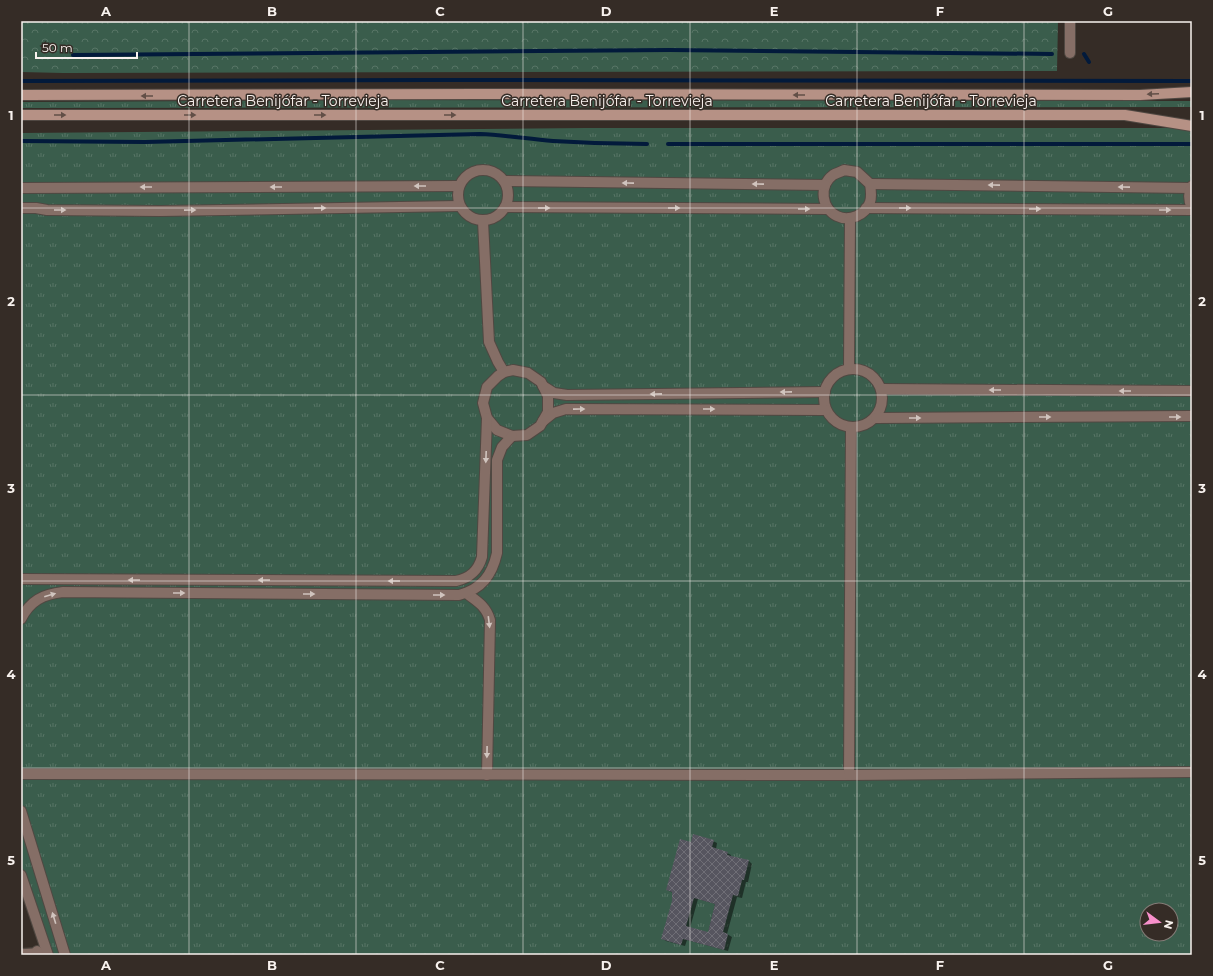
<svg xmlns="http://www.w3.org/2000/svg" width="1213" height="976" font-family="Montserrat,sans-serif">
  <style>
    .grass { fill: url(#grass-tufts); fill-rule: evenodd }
    .park { fill: url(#park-crowns) }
    .shadow { fill: #0007; fill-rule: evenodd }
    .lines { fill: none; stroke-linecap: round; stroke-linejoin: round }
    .stream { stroke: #021a3b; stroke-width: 4 }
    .building { fill: url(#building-cross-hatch); fill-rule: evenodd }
    .service-casing { stroke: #504842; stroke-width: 8 }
    .minor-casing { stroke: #504842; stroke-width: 12 }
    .secondary-casing { stroke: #504842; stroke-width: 12 }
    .service { stroke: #856e66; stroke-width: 5.5 }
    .minor { stroke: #856e66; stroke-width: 10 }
    .secondary { stroke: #b69185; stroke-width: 10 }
    .oneway { fill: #624f47 }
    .oneway2 { fill: #d0c4be }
    .grid { fill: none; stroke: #f8f2ee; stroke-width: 1; stroke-opacity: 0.55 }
    .labels { text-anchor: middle; stroke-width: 3; stroke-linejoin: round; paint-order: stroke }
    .street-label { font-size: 14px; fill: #f8f2ee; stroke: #352c26 }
    .neatline { fill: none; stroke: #f8f2ee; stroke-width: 1.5 }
    .grid-label { font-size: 13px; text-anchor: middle; font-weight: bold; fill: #f8f2ee }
  </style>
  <defs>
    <pattern id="grass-tufts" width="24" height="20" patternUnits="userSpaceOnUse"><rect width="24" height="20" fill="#3a5d4c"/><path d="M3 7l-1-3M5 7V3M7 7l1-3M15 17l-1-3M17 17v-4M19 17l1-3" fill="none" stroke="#577566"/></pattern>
    <pattern id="park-crowns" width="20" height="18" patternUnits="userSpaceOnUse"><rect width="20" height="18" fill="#3a5d4c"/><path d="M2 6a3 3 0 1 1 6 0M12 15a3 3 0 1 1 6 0" fill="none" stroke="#577566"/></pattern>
    <pattern id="building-cross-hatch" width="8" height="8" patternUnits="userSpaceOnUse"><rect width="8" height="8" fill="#56555f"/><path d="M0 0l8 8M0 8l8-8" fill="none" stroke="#6f6e76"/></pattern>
  </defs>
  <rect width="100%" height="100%" fill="#352c26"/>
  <g class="grass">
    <polygon points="374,100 1192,101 1192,107 21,108 21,102"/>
    <path d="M 587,128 L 1192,128 L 1192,955 L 48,955 L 21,874 L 21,133 ZM 1147,910 L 1171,910 L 1171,934 L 1147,934 Z"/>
  </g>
  <polygon class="park" points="21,21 1058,21 1057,71 64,73 21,72"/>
  <path class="shadow" d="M 713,841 L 717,843 L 716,849 L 727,853 L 731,855 L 731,857 L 749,861 L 752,864 L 748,882 L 746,882 L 742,898 L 737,897 L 727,934 L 732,937 L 728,951 L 687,940 L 685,946 L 666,941 L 663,939 L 673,901 L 673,893 L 667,890 L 692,843 ZM 698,899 L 715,904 L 708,933 L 690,928 Z"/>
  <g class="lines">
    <g class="stream">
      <polyline points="1084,54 1089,62"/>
      <polyline points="73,55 670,50 1052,54"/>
      <polyline points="21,81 431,80 1192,81"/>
      <path d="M 21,141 L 145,142 L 480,134 C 504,135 528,139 553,141 C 584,143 616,144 647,144"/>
      <polyline points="668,144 1192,144"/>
    </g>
  </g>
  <path class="building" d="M 693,834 L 714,840 L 712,847 L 728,852 L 727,855 L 749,860 L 744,880 L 742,880 L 738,896 L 733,895 L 723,932 L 728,934 L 724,950 L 683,939 L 681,945 L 661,939 L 672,901 L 672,892 L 666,890 L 680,839 L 691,842 ZM 694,898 L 715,904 L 708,932 L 686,926 Z"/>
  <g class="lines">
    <defs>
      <polyline id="service" points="21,952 37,951"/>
      <g id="minor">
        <polyline points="1070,53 1070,21"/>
        <path d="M 844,170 L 857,172 L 870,184 C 871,190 872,196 870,202 C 866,215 849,222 837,216 C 822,209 818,186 833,175 C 836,173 841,172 844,170 Z"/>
        <circle cx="483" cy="195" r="25"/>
        <polyline points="504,181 825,185"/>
        <polyline points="870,184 1191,188"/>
        <path d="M 1192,186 C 1188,193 1188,200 1192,208"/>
        <polyline points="21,188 459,186"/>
        <polyline points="505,207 828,209"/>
        <polyline points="21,208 36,208 47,210 160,211 459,206"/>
        <polyline points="866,208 1192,210"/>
        <polyline points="483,221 489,342 498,362 504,372"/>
        <circle cx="853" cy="398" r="29"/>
        <polyline points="849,369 850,218"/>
        <polygon points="513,370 528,373 541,382 548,396 548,412 540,426 527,435 512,436 497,430 487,418 483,403 487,387 498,376 504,372"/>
        <polyline points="543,386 554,393 567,395 825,392"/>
        <polyline points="881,389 1192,391"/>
        <polyline points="876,418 1192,416"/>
        <polyline points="543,421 553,413 566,409 826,410"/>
        <path d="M 21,579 L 456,581 C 470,578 478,571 482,557 L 487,418"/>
        <path d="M 466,593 C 477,601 486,606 490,620 L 487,775"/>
        <path d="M 21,619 C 30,601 43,594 63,592 L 459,595 C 482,589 492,575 497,553 L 497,460 L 502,447 L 512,436"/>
        <polyline points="21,774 849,775 1192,772"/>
        <polyline points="849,775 851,427"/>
        <polyline points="21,811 65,955"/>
        <polyline points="21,875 48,955"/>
        <polyline points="37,951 38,955"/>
      </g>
      <g id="secondary">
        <polyline points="21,95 480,94 1140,95 1192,92"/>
        <polyline points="21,115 1125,115 1192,126"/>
      </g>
    </defs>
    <use href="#service" class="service-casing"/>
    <use href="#minor" class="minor-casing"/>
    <use href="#secondary" class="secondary-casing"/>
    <use href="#service" class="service"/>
    <use href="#minor" class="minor"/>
    <use href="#secondary" class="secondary"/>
  </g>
  <defs><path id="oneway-solid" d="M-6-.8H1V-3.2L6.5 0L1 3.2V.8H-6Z"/></defs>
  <g class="oneway">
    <use href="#oneway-solid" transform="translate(1153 94) rotate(177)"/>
    <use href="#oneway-solid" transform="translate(799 95) rotate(-180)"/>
    <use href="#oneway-solid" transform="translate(147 96) rotate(180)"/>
    <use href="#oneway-solid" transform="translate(60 115)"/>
    <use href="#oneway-solid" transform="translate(190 115)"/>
    <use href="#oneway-solid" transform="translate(320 115)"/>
    <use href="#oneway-solid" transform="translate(450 115)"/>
  </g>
  <g class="oneway2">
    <use href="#oneway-solid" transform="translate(628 183) rotate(-179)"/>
    <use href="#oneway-solid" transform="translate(758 184) rotate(-179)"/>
    <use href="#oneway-solid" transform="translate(994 185) rotate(-179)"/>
    <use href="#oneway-solid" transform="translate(420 186) rotate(180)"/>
    <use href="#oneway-solid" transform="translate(146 187) rotate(180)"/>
    <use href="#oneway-solid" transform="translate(276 187) rotate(180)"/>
    <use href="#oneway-solid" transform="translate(1124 187) rotate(-179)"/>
    <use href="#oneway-solid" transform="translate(320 208) rotate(-1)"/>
    <use href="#oneway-solid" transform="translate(544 208)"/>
    <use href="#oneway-solid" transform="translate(674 208)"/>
    <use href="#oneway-solid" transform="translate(905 208)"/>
    <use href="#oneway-solid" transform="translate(804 209)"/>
    <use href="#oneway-solid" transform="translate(1035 209)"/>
    <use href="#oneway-solid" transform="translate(60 210)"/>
    <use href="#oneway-solid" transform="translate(190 210) rotate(-1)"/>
    <use href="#oneway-solid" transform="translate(1165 210)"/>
    <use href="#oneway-solid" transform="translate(995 390) rotate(-180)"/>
    <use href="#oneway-solid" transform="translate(1125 391) rotate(-180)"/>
    <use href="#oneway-solid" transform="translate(786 392) rotate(179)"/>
    <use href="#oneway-solid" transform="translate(656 394) rotate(179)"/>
    <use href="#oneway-solid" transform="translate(579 409) rotate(-1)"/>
    <use href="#oneway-solid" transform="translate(709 409)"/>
    <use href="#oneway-solid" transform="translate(1045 417)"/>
    <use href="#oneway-solid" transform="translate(1175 417)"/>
    <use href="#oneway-solid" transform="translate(915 418)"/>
    <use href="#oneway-solid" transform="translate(486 457) rotate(92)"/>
    <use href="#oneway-solid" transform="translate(134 580) rotate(-180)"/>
    <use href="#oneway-solid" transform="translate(264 580) rotate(-180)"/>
    <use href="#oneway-solid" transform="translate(394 581) rotate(-180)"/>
    <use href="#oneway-solid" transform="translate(179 593)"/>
    <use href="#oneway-solid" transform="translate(309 594)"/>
    <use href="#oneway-solid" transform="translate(50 595) rotate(-16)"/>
    <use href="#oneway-solid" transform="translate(439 595)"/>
    <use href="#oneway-solid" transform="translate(489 622) rotate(83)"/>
    <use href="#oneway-solid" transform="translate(487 752) rotate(91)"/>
    <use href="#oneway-solid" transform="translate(54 918) rotate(-107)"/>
  </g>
  <path class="grid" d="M 189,21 L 189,955M 356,21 L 356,955M 523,21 L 523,955M 690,21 L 690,955M 857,21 L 857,955M 1024,21 L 1024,955M 21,208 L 1192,208M 21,395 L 1192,395M 21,581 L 1192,581M 21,768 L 1192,768"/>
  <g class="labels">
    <g class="street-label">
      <text x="283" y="106">Carretera Benijófar - Torrevieja</text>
      <text x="607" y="106">Carretera Benijófar - Torrevieja</text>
      <text x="931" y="106">Carretera Benijófar - Torrevieja</text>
    </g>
  </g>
  <rect width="1213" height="976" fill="none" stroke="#352c26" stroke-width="44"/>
  <g transform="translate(1159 922) rotate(105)"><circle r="19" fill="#352c26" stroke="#837b76"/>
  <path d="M0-3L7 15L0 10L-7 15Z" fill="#f890cb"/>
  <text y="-6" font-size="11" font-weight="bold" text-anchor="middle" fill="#f8f2ee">N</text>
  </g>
  <path d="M36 52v6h101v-6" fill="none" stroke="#f8f2ee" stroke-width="2"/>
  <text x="42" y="52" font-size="12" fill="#f8f2ee" stroke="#352c26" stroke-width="3" paint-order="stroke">50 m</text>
  <rect x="22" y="22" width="1169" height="932" class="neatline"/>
  <g class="grid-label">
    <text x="106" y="16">A</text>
    <text x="272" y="16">B</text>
    <text x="440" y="16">C</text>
    <text x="606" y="16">D</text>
    <text x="774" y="16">E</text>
    <text x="940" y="16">F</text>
    <text x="1108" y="16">G</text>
    <text x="11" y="120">1</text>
    <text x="1202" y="120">1</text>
    <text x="11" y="306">2</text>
    <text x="1202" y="306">2</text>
    <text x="11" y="493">3</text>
    <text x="1202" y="493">3</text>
    <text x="11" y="679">4</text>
    <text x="1202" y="679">4</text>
    <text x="11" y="865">5</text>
    <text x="1202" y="865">5</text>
    <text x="106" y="970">A</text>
    <text x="272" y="970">B</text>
    <text x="440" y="970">C</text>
    <text x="606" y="970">D</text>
    <text x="774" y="970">E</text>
    <text x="940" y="970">F</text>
    <text x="1108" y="970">G</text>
  </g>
</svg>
